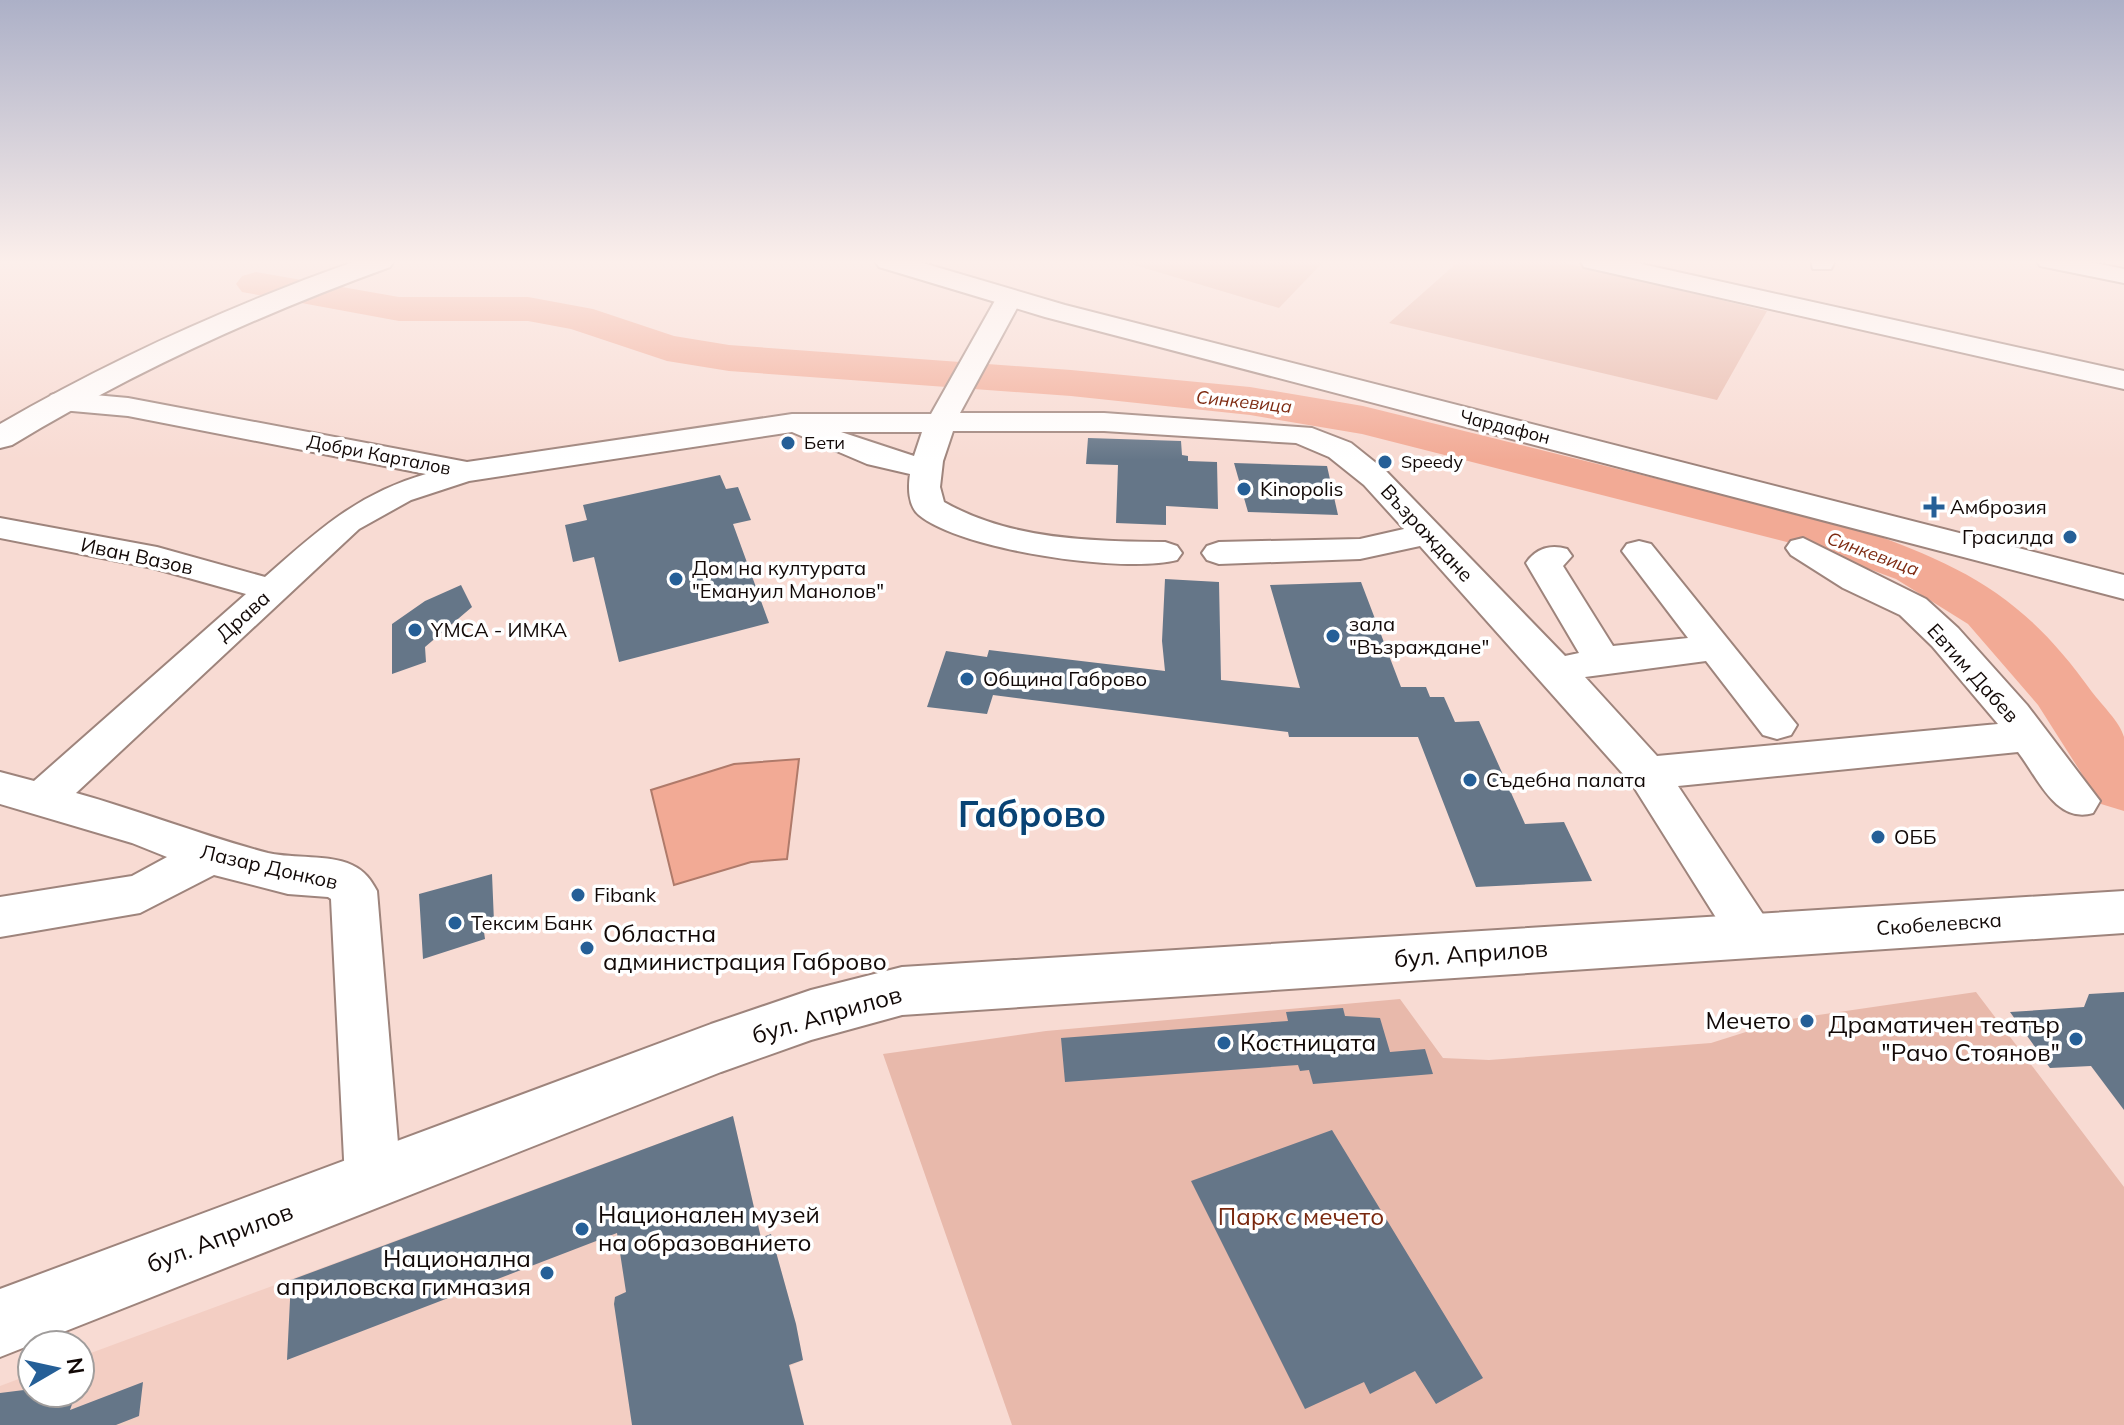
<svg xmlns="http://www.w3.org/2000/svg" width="2124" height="1425" font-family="Mulish,sans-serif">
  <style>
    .built { fill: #f3cec3 }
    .green { fill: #e8b9ab }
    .water { fill: #f2aa95; stroke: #af7a6a; stroke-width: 2 }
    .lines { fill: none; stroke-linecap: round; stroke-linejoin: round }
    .river { fill: #f2aa95; fill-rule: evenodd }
    .building { fill: #657688 }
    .street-casing { stroke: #9e847c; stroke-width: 4 }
    .secondary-casing { stroke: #9e847c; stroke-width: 4 }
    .street { fill: #fff; fill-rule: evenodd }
    .secondary { fill: #fff; fill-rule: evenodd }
    .poi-dot { fill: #255f97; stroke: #fff; stroke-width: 3 }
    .labels { text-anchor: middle; stroke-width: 7; stroke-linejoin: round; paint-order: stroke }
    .far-water-label { font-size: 18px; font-style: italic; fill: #7e2b12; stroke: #fff }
    .far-street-label { font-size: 18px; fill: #120907; stroke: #fff }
    .far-poi-label { font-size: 18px; fill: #120907; stroke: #fff; text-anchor: start }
    .poi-label { font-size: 20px; fill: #120907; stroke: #fff; text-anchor: start }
    .street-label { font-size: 20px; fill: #120907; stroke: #fff }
    .near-poi-label { font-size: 24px; fill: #120907; stroke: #fff; text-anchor: start }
    .near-street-label { font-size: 24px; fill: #120907; stroke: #fff }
    .near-park-label { font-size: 24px; fill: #7a280e; stroke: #fff }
    .town-label { font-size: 36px; font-weight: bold; fill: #094374; stroke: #fff }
  </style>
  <rect width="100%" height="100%" fill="#f8dbd3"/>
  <polygon class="built" points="733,1116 761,1237 771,1234 796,1324 803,1360 790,1366 804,1425 0,1425 0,1386 32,1374 32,1393 80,1393 80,1357"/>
  <g class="green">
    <polygon points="1121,261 1324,261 1279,308"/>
    <polygon points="1459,261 1558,261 1767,311 1717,400 1389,323"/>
    <polygon points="1976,992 2124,1187 2124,1425 1012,1425 883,1054 1046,1031 1400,999 1443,1058 1489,1060 1711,1043 1784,1020"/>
  </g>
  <polygon class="water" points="799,759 787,859 751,862 674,885 651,790 734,764"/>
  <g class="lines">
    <path class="river" d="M 256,272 L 399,297 L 528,297 L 593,309 L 674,336 L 729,345 L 1071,370 L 1250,387 L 1363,406 L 1856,528 C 1964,566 2024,596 2092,692 C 2101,704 2120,722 2124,737 C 2124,758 2124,789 2124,811 L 2101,804 L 2038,705 L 1968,624 L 1896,579 L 1818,550 L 1362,434 L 1250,415 L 1071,396 L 729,371 L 667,361 L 571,329 L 528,321 L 399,321 L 242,292 L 236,284 L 242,276 Z"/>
  </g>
  <g class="building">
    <polygon points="1088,438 1181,441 1182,455 1188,456 1188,461 1217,462 1218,509 1166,506 1166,525 1116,523 1118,465 1086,464"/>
    <polygon points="1234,463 1327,466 1338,515 1248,512"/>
    <polygon points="720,475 726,489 738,487 751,520 733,524 769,623 619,662 594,557 573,562 565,525 587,520 583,505"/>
    <polygon points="1165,579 1219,582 1221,680 1300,688 1270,585 1361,582 1401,687 1426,687 1430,697 1444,697 1455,722 1479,721 1525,824 1564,822 1592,881 1476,887 1418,737 1289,737 1288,732 993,695 987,714 927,707 946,651 987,657 989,650 1165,671 1162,641"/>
    <polygon points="461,585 472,607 425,647 426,662 392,674 392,624 425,601"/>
    <polygon points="492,874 494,922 483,925 485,939 423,959 419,894"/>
    <polygon points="2124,992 2124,1110 2091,1066 2050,1068 2010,1012 2084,1007 2089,994"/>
    <polygon points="1343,1008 1345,1016 1380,1018 1390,1052 1425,1049 1433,1074 1313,1084 1309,1070 1300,1071 1298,1065 1065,1082 1061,1038 1288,1021 1286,1012"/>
    <polygon points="733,1116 761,1238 771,1234 796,1324 803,1360 789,1365 804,1425 632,1425 614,1304 615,1297 626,1292 617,1233 287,1360 291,1280"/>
    <polygon points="1332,1130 1483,1378 1436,1404 1415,1371 1370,1394 1364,1382 1305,1409 1191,1181"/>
    <polygon points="143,1382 139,1416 116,1425 0,1425 0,1393 32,1389 32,1393 76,1393 70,1410"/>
  </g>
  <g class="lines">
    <defs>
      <g id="street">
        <polygon points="1811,261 1835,261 1831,269 1813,269"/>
        <polygon points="2037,261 2085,261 2124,269 2124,283 2040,266"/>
        <path d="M 1010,289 L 1023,297 L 960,413 L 1104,413 L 1312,428 L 1351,443 L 1386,471 L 1565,656 L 1579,653 L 1526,563 C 1536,548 1551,544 1567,549 L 1572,556 L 1563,566 L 1613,646 L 1688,638 L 1622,551 L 1627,544 L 1639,541 L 1651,544 L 1797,725 L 1791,735 L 1777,739 L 1763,735 L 1706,661 L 1585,677 L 1657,756 L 1998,724 L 1932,646 L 1900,615 L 1843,588 L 1791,555 L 1786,548 L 1791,541 L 1803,538 L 1926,599 L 1958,628 L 2027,705 L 2100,801 L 2093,813 C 2056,824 2038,778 2018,752 L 1678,786 L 1778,937 L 1771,951 L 1754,957 L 1737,951 L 1632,784 L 1420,546 L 1360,559 L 1219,564 L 1207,560 L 1202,553 L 1207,546 L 1219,542 L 1360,539 L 1404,529 L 1364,485 L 1329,457 L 1296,443 L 1104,431 L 953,431 L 943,461 L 940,487 L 944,502 C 1011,540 1090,541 1165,542 L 1177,546 L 1182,553 L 1177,560 C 1124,574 961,550 919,515 C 908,506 908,487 910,474 L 867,464 L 792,432 L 469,481 L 411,500 L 359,529 L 76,793 C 141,811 203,836 268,853 C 295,859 328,854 352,865 C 365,871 371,880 377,891 L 401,1179 L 393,1199 L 373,1207 L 353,1199 L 345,1179 L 331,899 L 328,897 L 288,894 L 214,875 L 140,913 L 0,937 L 0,897 L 132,876 L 167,857 L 132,843 L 0,804 L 0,772 L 34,781 L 246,594 L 153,568 L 0,538 L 0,518 L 157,547 L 265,577 C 317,531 357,494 426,474 L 128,416 L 61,410 L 51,407 L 46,401 L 51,395 L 61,392 L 128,398 L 467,462 L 792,414 L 931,414 L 997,297 ZM 841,432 L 922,432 L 914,456 Z"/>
      </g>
      <g id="secondary">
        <path d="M 356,261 L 394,261 L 390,267 C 258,315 133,372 12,445 L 0,448 L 0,424 C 114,358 232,305 356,261 Z"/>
        <polygon points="875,261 916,261 1065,305 2124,575 2124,599 1045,317 879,267"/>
        <polygon points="1580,261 1628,261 2124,371 2124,389 1593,269 1584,267"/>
        <polygon points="2124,891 2124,933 902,1015 811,1040 721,1072 0,1357 0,1289 711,1024 811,990 902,967"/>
      </g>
    </defs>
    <use href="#street" class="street-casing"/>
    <use href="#secondary" class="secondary-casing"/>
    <use href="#street" class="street"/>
    <use href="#secondary" class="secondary"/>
  </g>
  <linearGradient id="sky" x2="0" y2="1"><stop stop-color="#acb0c7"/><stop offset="0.57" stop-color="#fcefeb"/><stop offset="1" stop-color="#fcefeb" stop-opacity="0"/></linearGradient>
  <rect width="2124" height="460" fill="url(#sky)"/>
  <g class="poi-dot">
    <circle cx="788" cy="443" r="8"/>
    <circle cx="1385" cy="462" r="8"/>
    <circle cx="1244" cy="489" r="8"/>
    <path d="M1930 495h8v8h8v8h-8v8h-8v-8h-8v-8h8z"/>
    <circle cx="2070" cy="537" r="8"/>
    <circle cx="676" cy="579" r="8"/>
    <circle cx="415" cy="630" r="8"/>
    <circle cx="1333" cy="636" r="8"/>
    <circle cx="967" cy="679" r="8"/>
    <circle cx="1470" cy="780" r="8"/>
    <circle cx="1878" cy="837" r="8"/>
    <circle cx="578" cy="895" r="8"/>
    <circle cx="455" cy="923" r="8"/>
    <circle cx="587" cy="948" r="8"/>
    <circle cx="1807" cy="1021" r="8"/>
    <circle cx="2076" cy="1039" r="8"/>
    <circle cx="1224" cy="1043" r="8"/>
    <circle cx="582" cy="1229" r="8"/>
    <circle cx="547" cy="1273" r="8"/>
  </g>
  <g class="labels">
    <g class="far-water-label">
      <text transform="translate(1244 402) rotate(6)" y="6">Синкевица</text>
      <text transform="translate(1873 554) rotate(20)" y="6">Синкевица</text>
    </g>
    <g class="far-street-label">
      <text transform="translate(1505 427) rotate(14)" y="6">Чардафон</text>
      <text transform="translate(379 455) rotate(11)" y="6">Добри Карталов</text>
    </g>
    <g class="far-poi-label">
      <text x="804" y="449">Бети</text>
      <text x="1401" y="468">Speedy</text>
    </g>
    <g class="poi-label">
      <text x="1260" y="496">Kinopolis</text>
      <text x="1950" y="514">Амброзия</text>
      <text x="2054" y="544" text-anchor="end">Грасилда</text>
      <text x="692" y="575">Дом на културата<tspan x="692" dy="23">"Емануил Манолов"</tspan></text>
      <text x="1349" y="631">зала<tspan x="1349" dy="23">"Възраждане"</tspan></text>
      <text x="431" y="637">YMCA - ИМКА</text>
      <text x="983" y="686">Община Габрово</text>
      <text x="1486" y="787">Съдебна палата</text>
      <text x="1894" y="844">ОББ</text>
      <text x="594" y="902">Fibank</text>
      <text x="471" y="930">Тексим Банк</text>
    </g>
    <g class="street-label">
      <text transform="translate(1427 533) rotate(47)" y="7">Възраждане</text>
      <text transform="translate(137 556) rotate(12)" y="7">Иван Вазов</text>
      <text transform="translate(243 616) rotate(-42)" y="7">Драва</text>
      <text transform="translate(1973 673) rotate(48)" y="7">Евтим Дабев</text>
      <text transform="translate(269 867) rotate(13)" y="7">Лазар Донков</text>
      <text transform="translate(1939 924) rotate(-4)" y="7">Скобелевска</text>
    </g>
    <g class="near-poi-label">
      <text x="603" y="942">Областна<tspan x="603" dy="28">администрация Габрово</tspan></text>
      <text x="1791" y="1029" text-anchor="end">Мечето</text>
      <text x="2060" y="1033" text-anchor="end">Драматичен театър<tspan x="2060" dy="28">"Рачо Стоянов"</tspan></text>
      <text x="1240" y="1051">Костницата</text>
      <text x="598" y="1223">Национален музей<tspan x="598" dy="28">на образованието</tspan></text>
      <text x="531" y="1267" text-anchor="end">Национална<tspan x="531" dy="28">априловска гимназия</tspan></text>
    </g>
    <g class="near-street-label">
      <text transform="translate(1471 954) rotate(-4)" y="8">бул. Априлов</text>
      <text transform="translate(827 1015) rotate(-16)" y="8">бул. Априлов</text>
      <text transform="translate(220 1238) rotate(-21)" y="8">бул. Априлов</text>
    </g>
    <g class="near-park-label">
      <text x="1301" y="1225">Парк с мечето</text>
    </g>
    <g class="town-label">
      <text x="1032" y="827">Габрово</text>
    </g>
  </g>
  <g transform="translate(56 1369) rotate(81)"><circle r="38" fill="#ffffff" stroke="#a09d9c" stroke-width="2"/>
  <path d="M0-6L14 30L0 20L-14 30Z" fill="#255f97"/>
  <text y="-12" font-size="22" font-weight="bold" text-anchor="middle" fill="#120907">N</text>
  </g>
</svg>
